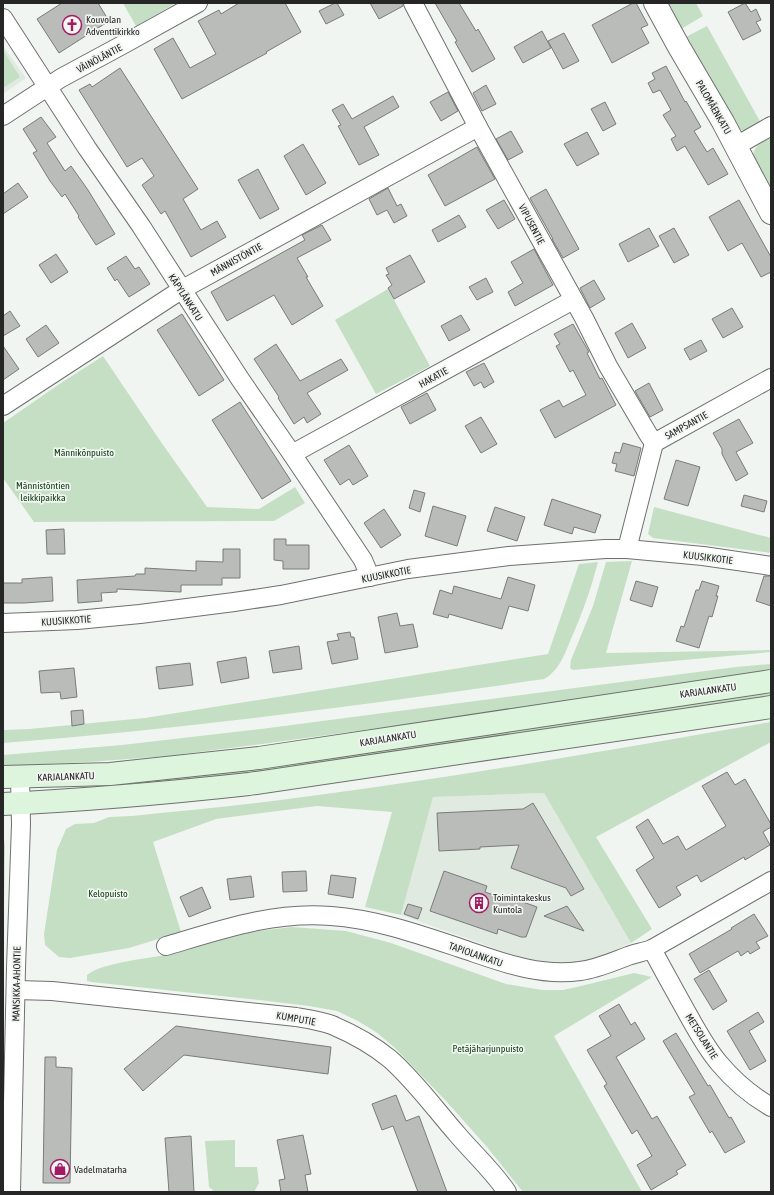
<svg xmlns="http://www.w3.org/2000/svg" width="774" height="1195" font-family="'Asap Condensed',sans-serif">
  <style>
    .built { fill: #e0eae0 }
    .green { fill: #c4dfc3 }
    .building { fill: #b9bcb9; stroke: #797c79 }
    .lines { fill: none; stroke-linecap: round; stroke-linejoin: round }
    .minor-casing { stroke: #6e716e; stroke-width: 20 }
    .tertiary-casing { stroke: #6e716e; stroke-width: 24 }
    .secondary-casing { stroke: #6e716e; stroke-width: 24 }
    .minor { stroke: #fff; stroke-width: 18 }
    .tertiary { stroke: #fff; stroke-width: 22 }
    .secondary { stroke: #dcf5dc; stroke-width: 22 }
    .labels { text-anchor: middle; stroke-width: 3.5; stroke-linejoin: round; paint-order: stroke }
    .poi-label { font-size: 10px; fill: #252625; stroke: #f1f5f1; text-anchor: start }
    .street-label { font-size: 10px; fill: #252625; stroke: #f1f5f1 }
    .park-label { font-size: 10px; fill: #0d3a10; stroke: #f1f5f1 }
  </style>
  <rect width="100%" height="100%" fill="#f1f5f1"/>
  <g class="built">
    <polygon points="3,46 26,78 3,94"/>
    <polygon points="544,793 631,943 593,960 563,964 536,963 401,915 433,797"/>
  </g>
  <g class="green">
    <polygon points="123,3 176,3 136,26"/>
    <polygon points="665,3 696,3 703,16 681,29"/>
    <polygon points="707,26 762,125 745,131 738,129 684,38"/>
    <polygon points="3,50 20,77 3,88"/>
    <polygon points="770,138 771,139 771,193 753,158 754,151 757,146 762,142"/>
    <polygon points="388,289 430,366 376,394 335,320"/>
    <polygon points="103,356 161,442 207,507 259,509 295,487 305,503 274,521 34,522 3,478 3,423 61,383"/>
    <polygon points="654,507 771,538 771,553 653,538 648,534"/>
    <polygon points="632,561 606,653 771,650 771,652 573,670 570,668 571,660 593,606 606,562"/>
    <path d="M 598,562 C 591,589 582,614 571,639 C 566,651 561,665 551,674 C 549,676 546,678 544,679 C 364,705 184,729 3,743 L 3,730 L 29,729 L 145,718 L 548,654 L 579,564 Z"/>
    <polygon points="771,664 771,672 560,703 262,744 167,756 89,762 3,766 3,755 122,745 261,729 736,667"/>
    <polygon points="771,692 771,698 261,773 47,792 52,790 127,784 162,778"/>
    <path d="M 771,722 L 771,742 L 596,837 L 652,929 L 631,943 L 544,793 L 433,797 L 401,915 L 365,907 L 392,812 L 317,806 L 216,819 L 153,842 L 181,932 L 129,948 L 70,958 L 59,957 L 45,945 L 44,934 L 57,850 L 66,829 L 75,824 L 94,823 L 109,817 L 132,816 C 189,810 246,805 303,797 C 460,777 615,749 771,722 Z"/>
    <polygon points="3,833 5,846 3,963"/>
    <path d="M 292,927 L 346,931 L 391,943 L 506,984 L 542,990 L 563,990 L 585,985 L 634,973 L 652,977 L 554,1036 L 642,1192 L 523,1192 L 487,1147 L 446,1101 L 394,1047 L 376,1032 L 358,1021 L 337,1011 L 309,1006 L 259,1000 L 91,982 L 87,981 L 87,975 C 102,962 154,958 176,953 C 188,950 201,944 213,940 C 239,933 266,930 292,927 Z"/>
    <polygon points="235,1140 235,1167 257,1167 259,1183 254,1192 215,1192 209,1187 205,1141"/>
  </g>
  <g class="building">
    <polygon points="62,3 98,3 109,21 59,53 37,19"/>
    <polygon points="239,3 285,3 301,32 266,52 267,53 182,99 154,49 173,38 190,68 216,54 198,21 219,10 221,14"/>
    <polygon points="335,3 337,3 344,15 326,24 319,11"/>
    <polygon points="370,3 403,3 403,6 379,19"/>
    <polygon points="435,3 459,3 476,31 478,29 495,59 472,72 455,42 457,41"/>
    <polygon points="633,3 636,3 648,25 641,28 649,43 612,63 592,25"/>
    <polygon points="745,3 751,12 756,9 761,20 756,22 761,31 743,40 728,12"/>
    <polygon points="542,31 551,48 523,63 514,47"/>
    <polygon points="564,33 579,61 563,69 548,41"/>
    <polygon points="666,66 685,102 686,101 701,127 694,131 707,152 713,148 728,174 708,185 685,146 677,151 671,139 676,136 663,115 671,110 660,90 653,93 648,83 655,79 652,73"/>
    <polygon points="120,68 198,189 183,199 201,230 217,221 226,237 191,257 165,211 161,214 142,185 154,176 142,158 127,167 79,90 90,84 92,87"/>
    <polygon points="486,85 496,104 482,111 473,93"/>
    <polygon points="448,92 458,111 441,121 430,102"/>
    <polygon points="393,96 399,107 364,127 379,155 359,165 338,126 341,125 332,110 343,104 352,119"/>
    <polygon points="605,102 616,124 603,131 591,109"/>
    <polygon points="41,117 56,137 47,143 65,171 71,166 88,190 115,234 96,245 78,217 79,216 65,194 62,197 50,181 33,153 37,151 23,129"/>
    <polygon points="511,131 523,152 508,160 496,139"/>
    <polygon points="587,132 599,154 577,166 564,144"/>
    <polygon points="303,144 326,183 306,195 284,156"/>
    <polygon points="477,147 495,179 445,206 428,175"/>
    <polygon points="258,169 279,209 260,219 238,180"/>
    <polygon points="18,183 28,197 3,214 3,194"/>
    <polygon points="388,188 397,206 401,204 407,216 394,223 387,210 377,215 369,199"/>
    <polygon points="546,189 579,249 563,258 552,239 553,239 530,198"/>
    <polygon points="504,200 515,219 498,229 486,210"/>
    <polygon points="739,200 771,257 771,272 761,277 742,243 728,251 709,217"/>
    <polygon points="459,215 466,227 438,242 432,230"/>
    <polygon points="322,225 331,240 297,258 308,277 306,277 323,306 292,325 274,295 227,321 211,292 305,240 302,235"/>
    <polygon points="649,228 659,246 628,262 619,244"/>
    <polygon points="674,228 689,255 674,263 659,236"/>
    <polygon points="534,249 553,285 515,306 508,292 523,283 511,262"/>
    <polygon points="56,254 68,272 51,283 39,265"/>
    <polygon points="410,255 425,282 394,299 388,288 392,285 386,275 389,274 386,268"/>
    <polygon points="126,256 135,269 139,267 150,284 129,297 117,279 115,281 107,268"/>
    <polygon points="486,278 493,292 477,300 469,287"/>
    <polygon points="594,280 605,299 590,308 580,288"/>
    <polygon points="732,308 743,327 723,338 712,319"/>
    <polygon points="10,311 20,326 3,336 3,316"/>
    <polygon points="182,314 224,380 199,396 157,330"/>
    <polygon points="461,315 470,330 449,341 441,326"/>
    <polygon points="632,323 646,348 628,358 615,333"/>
    <polygon points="573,324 589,352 587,353 600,379 602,378 616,405 555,438 540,410 559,400 563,407 586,395 573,370 570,372 556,346 560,344 554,334"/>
    <polygon points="46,325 59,343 38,357 26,339"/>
    <polygon points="701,340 707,351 690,360 684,349"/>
    <polygon points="276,344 300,381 341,359 348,370 307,393 321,414 307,423 304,417 294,424 278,398 279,397 254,359"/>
    <polygon points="3,346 19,369 3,380"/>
    <polygon points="484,363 494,382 484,388 481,382 474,386 466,372"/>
    <polygon points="649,383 663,410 650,417 635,391"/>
    <polygon points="427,393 436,410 410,424 401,407"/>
    <polygon points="240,402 291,481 262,499 212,420"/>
    <polygon points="481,417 497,444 481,453 465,426"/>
    <polygon points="739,419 753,443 736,452 748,474 736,481 722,454 722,449 713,433"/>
    <polygon points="623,443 641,448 634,476 615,471 617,464 612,463 615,452 620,453"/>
    <polygon points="349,445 368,476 353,485 349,479 340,485 324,460"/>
    <polygon points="676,460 700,467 688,506 664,499"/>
    <polygon points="414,490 425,493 420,512 409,508"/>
    <polygon points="744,495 767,501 764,512 741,506"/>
    <polygon points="552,499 601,515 595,533 574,527 572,534 544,525"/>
    <polygon points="433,506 466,516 457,546 425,536"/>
    <polygon points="495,507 525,517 517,541 487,531"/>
    <polygon points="384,509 401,535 381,548 364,523"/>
    <polygon points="64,529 65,554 47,554 46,530"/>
    <polygon points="274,539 286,539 286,545 309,545 309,569 283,569 283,561 274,560"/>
    <polygon points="223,549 240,549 240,578 222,578 222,585 181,585 181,592 117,589 117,592 101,593 102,601 78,603 77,580 135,576 136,574 145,574 145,568 196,571 196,561 223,562"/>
    <polygon points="764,576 771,576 771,606 756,601"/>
    <polygon points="52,577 53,601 24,603 3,603 3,583 22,583 22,579"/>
    <polygon points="508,577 535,585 528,611 509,606 502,629 449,614 448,618 433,614 440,590 452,594 454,586 501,599"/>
    <polygon points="636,581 658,587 652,607 630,600"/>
    <polygon points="702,581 719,586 716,596 718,596 712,617 709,616 699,648 676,641 681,626 684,627 696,590 699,590"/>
    <polygon points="397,613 400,626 413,624 418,647 385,653 378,617"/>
    <polygon points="350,632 351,637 354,637 358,659 332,664 327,642 339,640 337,634"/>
    <polygon points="299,646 302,669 273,673 269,651"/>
    <polygon points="246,657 249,678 221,683 217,662"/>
    <polygon points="190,663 193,685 159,689 156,667"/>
    <polygon points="74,668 77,697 61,699 60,692 41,693 39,671"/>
    <polygon points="83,710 84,724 72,726 71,711"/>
    <polygon points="727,772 735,785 745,779 771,824 771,827 763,832 770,845 745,860 744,857 701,882 697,875 676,887 681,895 659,908 636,870 654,858 636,827 648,819 663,844 678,836 686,850 726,826 702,786"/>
    <polygon points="533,803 584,889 571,896 566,888 511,868 519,845 480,847 480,849 439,851 437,813 523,809"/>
    <polygon points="306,871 307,891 283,892 282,872"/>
    <polygon points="444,871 487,886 485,892 508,900 509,897 537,907 526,937 521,937 498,929 497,934 430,911"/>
    <polygon points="331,875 356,878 353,898 328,894"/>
    <polygon points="251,876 254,897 230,900 227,879"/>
    <polygon points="202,887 211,908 189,917 180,897"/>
    <polygon points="408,904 422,908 418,919 404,914"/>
    <polygon points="567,906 584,931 544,916"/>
    <polygon points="754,914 768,936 756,942 760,948 750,954 748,951 741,956 738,951 700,973 689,954 732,929 731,928"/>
    <polygon points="709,970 727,1001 713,1010 694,979"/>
    <polygon points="619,1004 631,1025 635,1022 645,1039 616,1057 652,1119 657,1116 686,1165 676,1171 678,1174 651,1190 637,1165 652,1156 637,1130 632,1134 604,1086 607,1084 587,1050 611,1036 599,1016"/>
    <polygon points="758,1012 764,1022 749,1031 766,1061 750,1070 727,1031"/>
    <polygon points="176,1026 331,1047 328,1074 184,1055 143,1091 124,1069"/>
    <polygon points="676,1033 708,1086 710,1085 729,1118 731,1117 745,1142 725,1153 712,1131 710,1133 689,1097 695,1094 663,1041"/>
    <polygon points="45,1057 56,1057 56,1067 72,1068 70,1183 43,1183"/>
    <polygon points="396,1095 406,1121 419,1116 447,1192 418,1192 393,1126 382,1130 372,1104"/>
    <polygon points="303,1135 311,1174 305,1175 308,1192 281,1192 279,1180 285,1179 277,1140"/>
    <polygon points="191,1136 194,1192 169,1192 165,1138"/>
  </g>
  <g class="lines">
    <defs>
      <g id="minor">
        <polyline points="413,3 478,127 584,318 608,366 648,434 654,443"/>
        <polyline points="3,18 87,148 141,226 240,379 292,454 363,560 370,577"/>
        <polyline points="3,116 61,78 124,44 198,3"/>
        <polyline points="736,146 771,126"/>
        <polyline points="3,406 181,290 478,127"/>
        <polyline points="292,454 573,300"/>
        <polyline points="627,549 654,443 771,378"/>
        <polyline points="3,623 77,620 140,614 234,602 281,595 408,569 509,556 605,549 627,549 703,556 771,566"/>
        <path d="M 166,946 C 220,930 274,911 331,916 C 375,919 418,934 460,948 C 499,961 537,977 580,971 C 597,969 612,962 628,956 C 636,953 644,952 652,949 L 771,881"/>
        <path d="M 652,949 C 663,970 675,991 686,1011 C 696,1029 706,1048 719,1063 C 734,1081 752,1096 771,1107"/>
        <path d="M 16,990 L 52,991 L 296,1017 C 308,1019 321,1021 332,1025 C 353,1034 373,1045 390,1059 C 415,1081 435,1109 457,1134 C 473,1153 493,1171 507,1192"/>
        <polyline points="11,1192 16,968 21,824 20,777"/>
      </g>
      <polyline id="tertiary" points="655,3 679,47 723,122 771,213"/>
      <g id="secondary">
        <polyline points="3,777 110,774 259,758 771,681"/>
        <path d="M 3,804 C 85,800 167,793 249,784 L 771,707"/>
      </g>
    </defs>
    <use href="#minor" class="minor-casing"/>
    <use href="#tertiary" class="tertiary-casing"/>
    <use href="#secondary" class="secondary-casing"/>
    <use href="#minor" class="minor"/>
    <use href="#tertiary" class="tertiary"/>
    <use href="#secondary" class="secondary"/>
  </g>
  <defs>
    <symbol id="church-ring" viewBox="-11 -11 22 22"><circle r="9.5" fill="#f1f5f1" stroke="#a41b64" stroke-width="1.5"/><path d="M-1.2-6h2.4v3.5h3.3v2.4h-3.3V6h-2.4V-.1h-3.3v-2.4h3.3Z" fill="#a41b64"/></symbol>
    <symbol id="building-ring" viewBox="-11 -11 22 22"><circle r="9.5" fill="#f1f5f1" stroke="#a41b64" stroke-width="1.5"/><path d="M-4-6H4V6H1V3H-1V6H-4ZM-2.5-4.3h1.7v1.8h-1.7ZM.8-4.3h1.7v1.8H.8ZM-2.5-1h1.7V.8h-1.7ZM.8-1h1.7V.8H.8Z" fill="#a41b64"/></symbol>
    <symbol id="shop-ring" viewBox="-11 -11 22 22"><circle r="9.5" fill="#f1f5f1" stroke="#a41b64" stroke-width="1.5"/><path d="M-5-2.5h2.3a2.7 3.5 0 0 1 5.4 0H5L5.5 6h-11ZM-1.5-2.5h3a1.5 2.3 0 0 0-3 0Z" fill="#a41b64"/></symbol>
  </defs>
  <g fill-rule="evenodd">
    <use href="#church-ring" x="61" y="14" width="22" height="22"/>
    <use href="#building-ring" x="468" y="892" width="22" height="22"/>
    <use href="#shop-ring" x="49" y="1158" width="22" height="22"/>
  </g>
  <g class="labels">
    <g class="poi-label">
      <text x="86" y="23">Kouvolan<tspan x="86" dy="12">Adventtikirkko</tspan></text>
      <text x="493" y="901">Toimintakeskus<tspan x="493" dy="12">Kuntola</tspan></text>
      <text x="74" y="1173">Vadelmatarha</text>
    </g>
    <g class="street-label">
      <text transform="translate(99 58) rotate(-28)" y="4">VÄINÖLÄNTIE</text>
      <text transform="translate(714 107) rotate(60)" y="4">PALOMÄENKATU</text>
      <text transform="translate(532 224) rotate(62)" y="4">VIPUSENTIE</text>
      <text transform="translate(236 259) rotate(-29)" y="4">MÄNNISTÖNTIE</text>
      <text transform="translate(186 297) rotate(57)" y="4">KÄPYLÄNKATU</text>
      <text transform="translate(433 377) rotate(-29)" y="4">HAKATIE</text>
      <text transform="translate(686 425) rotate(-29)" y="4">SAMPSANTIE</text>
      <text transform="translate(708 557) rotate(7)" y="4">KUUSIKKOTIE</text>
      <text transform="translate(386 574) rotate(-11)" y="4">KUUSIKKOTIE</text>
      <text transform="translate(66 620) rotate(-4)" y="4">KUUSIKKOTIE</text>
      <text transform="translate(708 690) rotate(-8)" y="4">KARJALANKATU</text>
      <text transform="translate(388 738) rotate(-9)" y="4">KARJALANKATU</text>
      <text transform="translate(66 776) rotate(-2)" y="4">KARJALANKATU</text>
      <text transform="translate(476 954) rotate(19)" y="4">TAPIOLANKATU</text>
      <text transform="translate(16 984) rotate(-89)" y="4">MANSIKKA-AHONTIE</text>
      <text transform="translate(296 1018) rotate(10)" y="4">KUMPUTIE</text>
      <text transform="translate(702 1036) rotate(58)" y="4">METSOLANTIE</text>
    </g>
    <g class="park-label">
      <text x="84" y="456">Männikönpuisto</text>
      <text x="43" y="489">Männistöntien<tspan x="43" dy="12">leikkipaikka</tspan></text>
      <text x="108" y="897">Kelopuisto</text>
      <text x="488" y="1052">Petäjäharjunpuisto</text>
    </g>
  </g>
  <rect width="774" height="1195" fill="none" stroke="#252625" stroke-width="8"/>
</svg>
